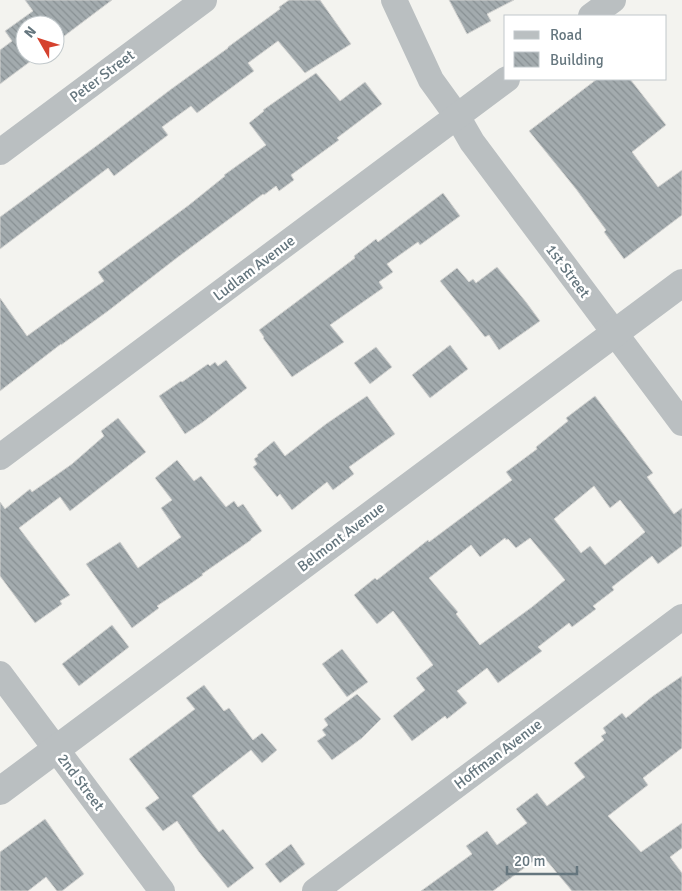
<svg xmlns="http://www.w3.org/2000/svg" width="682" height="891" font-family="Signika,sans-serif">
  <style>
    .building { fill: url(#building-back-hatch); stroke: #d4d4d2; fill-rule: evenodd }
    .lines { fill: none; stroke-linecap: round; stroke-linejoin: round }
    .minor { stroke: #babfc1; stroke-width: 26 }
    .tertiary { stroke: #babfc1; stroke-width: 28 }
    .labels { text-anchor: middle; stroke-width: 5; stroke-linejoin: round; paint-order: stroke }
    .street-label { font-size: 15px; fill: #65767e; stroke: #fff }
  </style>
  <defs>
    <pattern id="building-back-hatch" width="6" height="6" patternUnits="userSpaceOnUse" patternTransform="scale(1.25)"><rect width="6" height="6" fill="#a3abae"/><path d="M-1 5l2 2M0 0l6 6M5-1l2 2" fill="none" stroke="#889093"/></pattern>
  </defs>
  <rect width="100%" height="100%" fill="#f3f3ef"/>
  <g class="building">
    <polygon points="25,0 112,0 55,43 55,25 25,25 25,55 39,55 0,84 0,50 12,41 5,31 33,11"/>
    <polygon points="289,0 320,0 351,44 305,73 278,41 248,63 254,71 197,113 191,106 162,127 168,135 114,176 108,168 0,249 0,217 99,144 170,90 228,48 228,47 280,9 279,7"/>
    <polygon points="449,0 514,0 487,14 491,21 467,34"/>
    <polygon points="316,73 340,101 365,82 382,104 337,138 339,140 291,175 294,180 279,191 276,186 264,195 263,194 178,257 108,311 61,345 61,344 0,391 0,298 27,336 70,305 104,281 98,272 189,205 225,176 224,175 266,145 249,123 264,111 263,110"/>
    <polygon points="597,79 630,79 666,125 632,152 658,187 682,170 682,215 624,259 604,232 606,230 576,189 529,131"/>
    <polygon points="443,193 460,216 420,245 418,242 387,264 393,272 379,282 383,288 330,325 344,342 292,377 263,338 264,337 259,330 355,258 354,256 376,239 378,242"/>
    <polygon points="497,267 526,302 540,321 499,350 489,335 485,337 440,281 457,268 469,282 473,279 476,283"/>
    <polygon points="450,345 468,369 430,398 412,375"/>
    <polygon points="376,347 392,367 370,384 354,363"/>
    <polygon points="226,360 247,388 203,422 185,434 159,396 181,381 182,382 208,364 210,366 215,362 218,366"/>
    <polygon points="367,396 395,434 349,467 354,474 333,490 327,482 292,510 280,494 277,497 253,467 257,464 254,459 258,456 257,455 274,441 285,456 326,424"/>
    <path d="M 595,396 L 653,473 L 647,477 L 674,514 L 682,508 L 682,546 L 658,564 L 652,556 L 612,587 L 614,590 L 593,606 L 596,609 L 572,627 L 569,623 L 538,647 L 542,651 L 498,683 L 487,668 L 457,691 L 467,703 L 447,719 L 445,716 L 412,741 L 393,716 L 425,690 L 416,678 L 433,665 L 393,611 L 377,624 L 354,595 L 375,578 L 377,580 L 428,540 L 429,542 L 512,480 L 506,472 L 537,449 L 536,447 L 568,421 L 566,418 ZM 594,486 L 610,508 L 620,500 L 645,532 L 605,565 L 590,546 L 581,553 L 554,519 ZM 505,538 L 506,540 L 508,539 L 516,548 L 530,538 L 565,580 L 532,607 L 480,645 L 456,614 L 458,612 L 429,578 L 471,545 L 480,557 Z"/>
    <polygon points="118,418 146,452 70,511 60,497 19,528 70,595 60,601 62,604 35,623 0,576 0,502 5,509 30,489 32,492 72,464 104,436 101,431"/>
    <polygon points="177,460 194,481 201,476 226,507 234,501 238,507 243,504 262,531 251,539 251,540 202,574 203,575 190,584 157,606 159,608 132,628 86,564 120,542 138,568 181,537 161,508 172,500 155,478"/>
    <polygon points="112,625 129,647 79,686 62,664"/>
    <polygon points="342,649 368,682 347,697 322,664"/>
    <polygon points="682,676 682,748 643,778 648,785 608,816 641,852 682,823 682,848 670,857 682,873 682,891 572,891 542,855 493,891 421,891 472,854 466,846 487,831 497,845 527,823 516,809 537,793 547,806 585,777 574,763 604,740 601,736 606,733 603,728 622,713 626,718 653,696"/>
    <polygon points="204,685 224,711 229,708 253,740 262,733 277,750 262,763 251,750 192,796 219,832 223,829 254,868 228,888 199,852 177,821 163,831 145,808 159,798 129,759 195,709 186,698"/>
    <polygon points="357,694 381,719 362,738 332,760 317,741 326,735 322,730 328,725 324,719"/>
    <polygon points="45,819 84,874 62,891 57,891 46,877 28,891 0,891 0,852"/>
    <polygon points="291,844 305,864 280,883 265,864"/>
  </g>
  <g class="lines">
    <g class="minor">
      <polyline points="394,0 431,80 457,116 472,142 682,423"/>
      <polyline points="591,16 613,0"/>
      <polyline points="0,152 204,0"/>
      <polyline points="0,457 507,79"/>
      <polyline points="0,674 162,891"/>
      <polyline points="315,891 682,617"/>
    </g>
    <polyline class="tertiary" points="0,791 682,283"/>
  </g>
  <g class="labels">
    <g class="street-label">
      <text transform="translate(102 76) rotate(-37)" y="5">Peter Street</text>
      <text transform="translate(254 268) rotate(-37)" y="5">Ludlam Avenue</text>
      <text transform="translate(568 271) rotate(53)" y="5">1st Street</text>
      <text transform="translate(341 537) rotate(-37)" y="5">Belmont Avenue</text>
      <text transform="translate(498 754) rotate(-37)" y="5">Hoffman Avenue</text>
      <text transform="translate(81 782) rotate(53)" y="5">2nd Street</text>
    </g>
  </g>
  <rect x="504" y="15" width="162" height="65" fill="#ffffff" stroke="#c1c8cb"/>
  <rect x="514" y="31" width="25" height="8" fill="#babfc1" stroke="#c1c8cb"/>
  <text x="550" y="40" font-size="15" fill="#65767e">Road</text>
  <rect x="514" y="52" width="25" height="15" fill="url(#building-back-hatch)" stroke="#c1c8cb"/>
  <text x="550" y="65" font-size="15" fill="#65767e">Building</text>
  <g transform="translate(40 40) rotate(309)"><circle r="24" fill="#ffffff" stroke="#c1c8cb"/>
  <path d="M0-4L9 19L0 12L-9 19Z" fill="#d5422e"/>
  <text y="-8" font-size="14" font-weight="bold" text-anchor="middle" fill="#65767e">N</text>
  </g>
  <path d="M507 866v8h70v-8" fill="none" stroke="#65767e" stroke-width="2.5"/>
  <text x="514" y="866" font-size="15" fill="#65767e" stroke="#ffffff" stroke-width="4" paint-order="stroke">20 m</text>
</svg>
